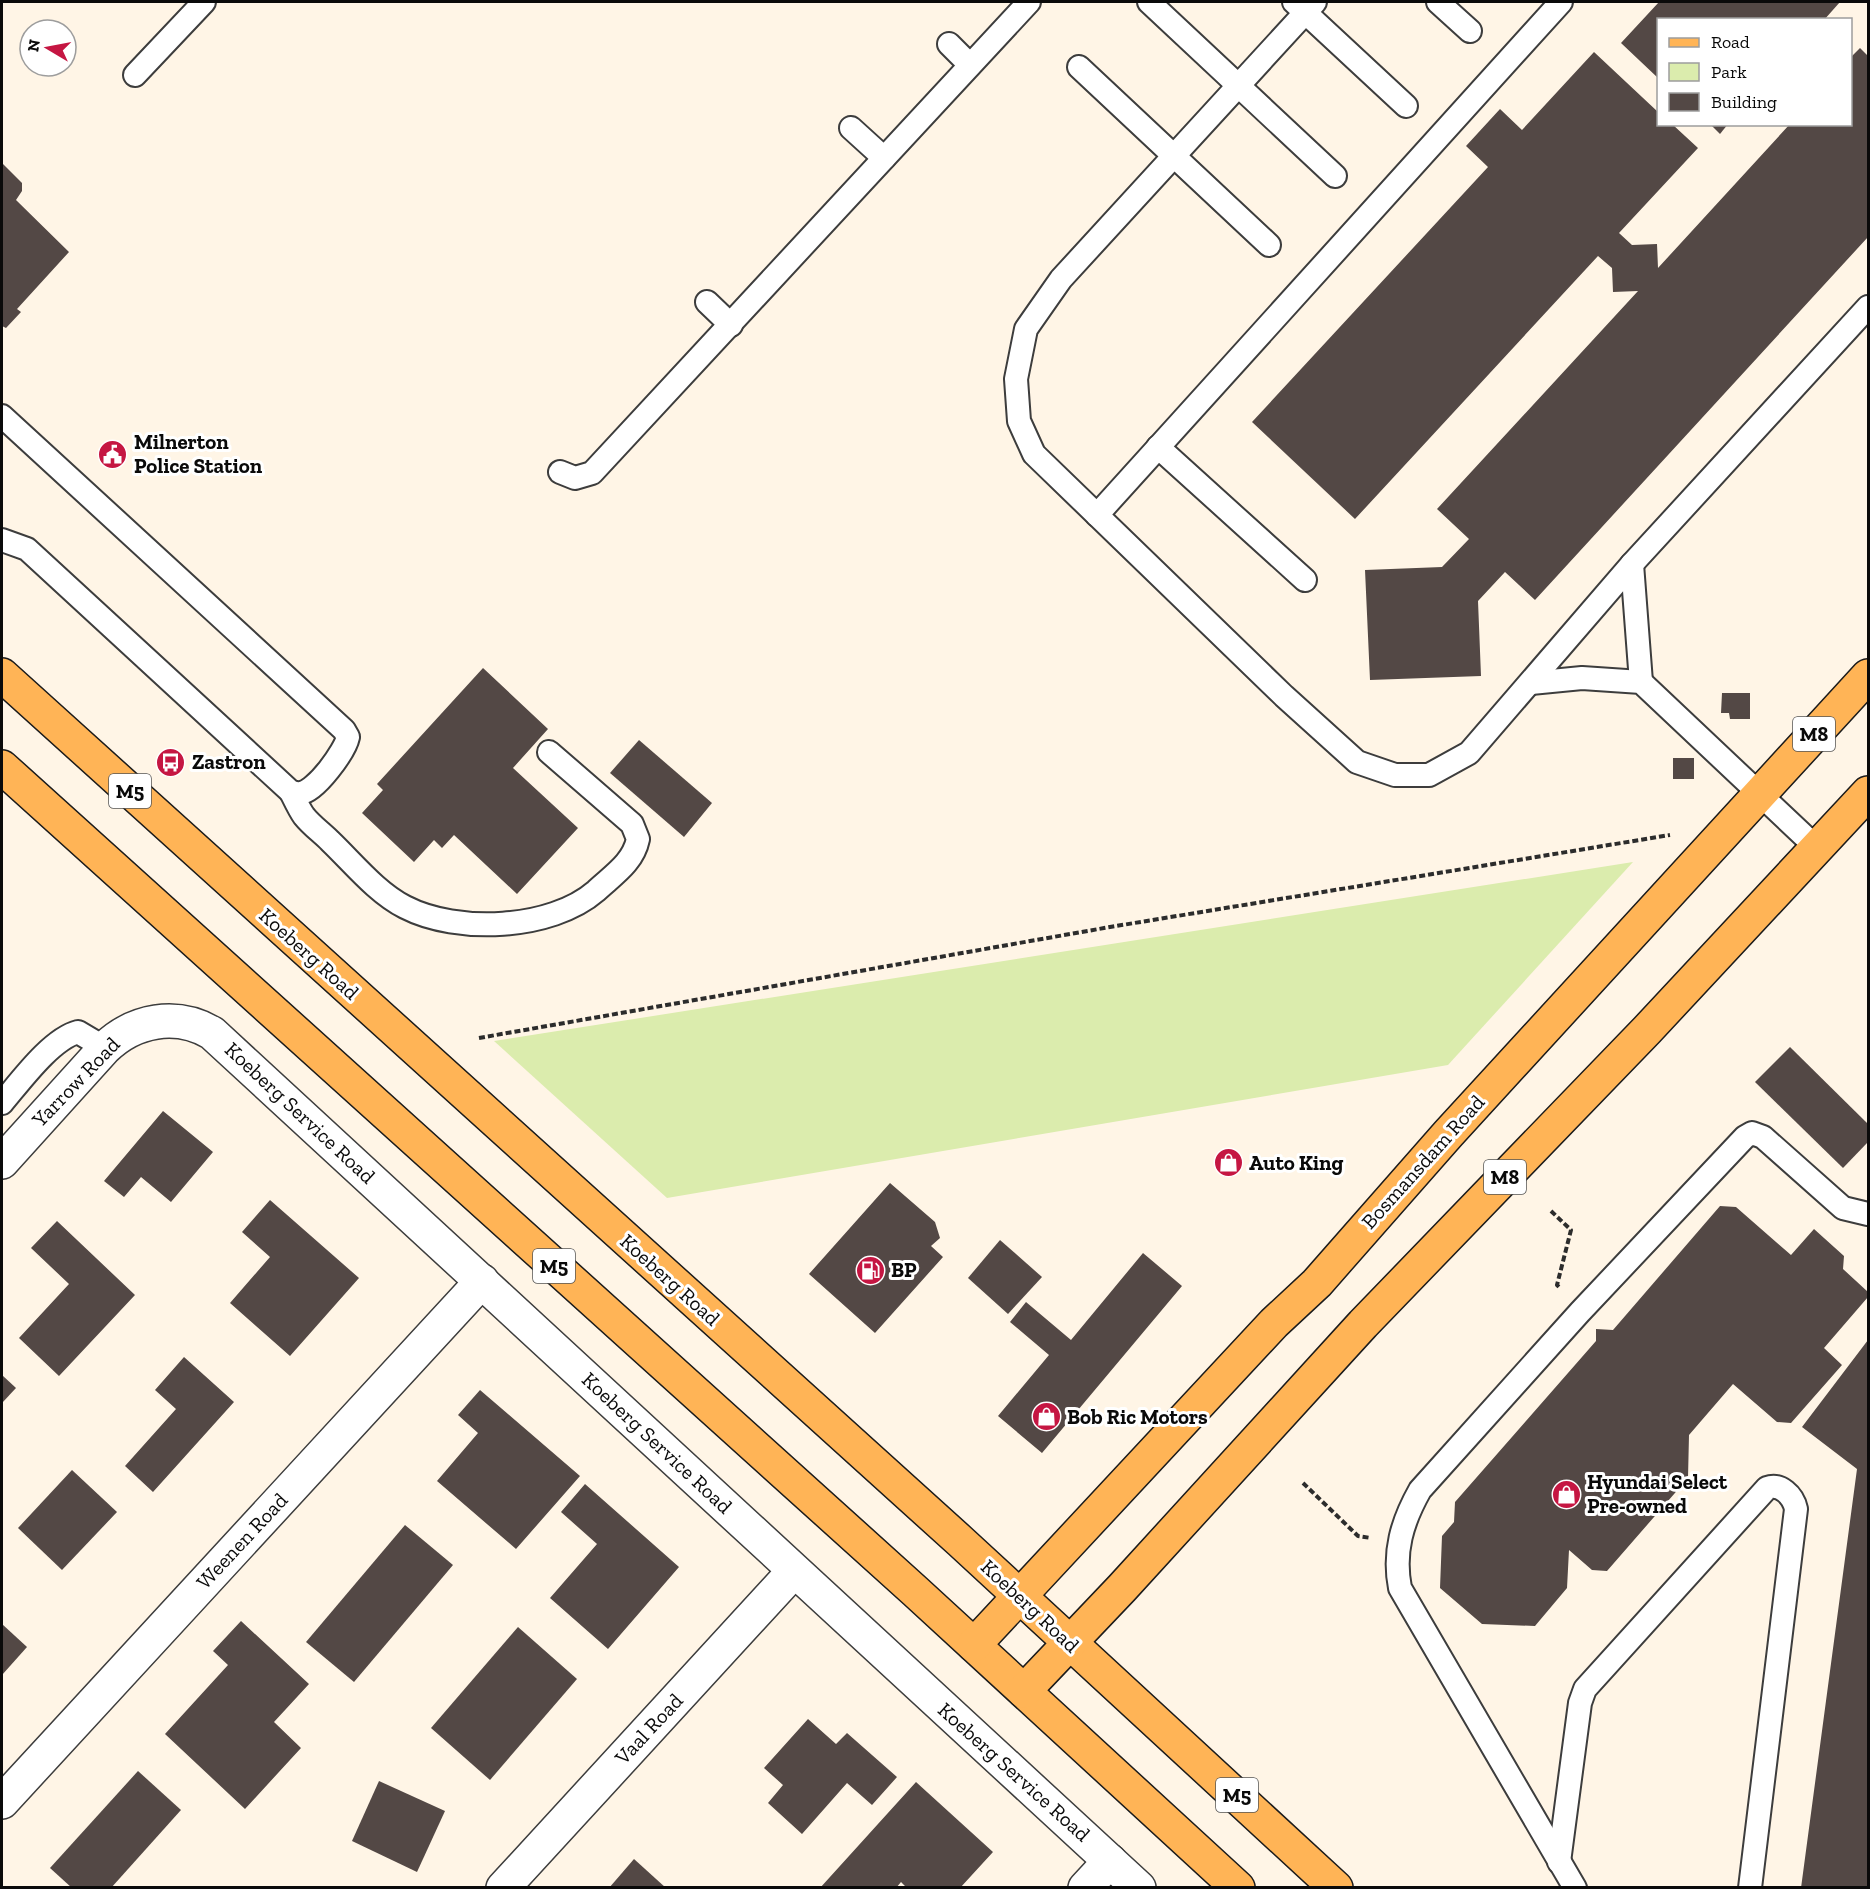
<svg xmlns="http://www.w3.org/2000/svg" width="1870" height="1889" font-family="'Zilla Slab',serif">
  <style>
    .green { fill: #dbecad }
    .building { fill: #534845 }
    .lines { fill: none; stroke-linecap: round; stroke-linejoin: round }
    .service-casing { stroke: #3d3d3d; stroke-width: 26 }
    .minor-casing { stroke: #3d3d3d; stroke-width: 36 }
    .primary-casing { stroke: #1b1b1b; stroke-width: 36 }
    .path { stroke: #2c2c2c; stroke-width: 4; stroke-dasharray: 6 3; stroke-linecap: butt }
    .service { stroke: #fff; stroke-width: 22 }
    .minor { stroke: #fff; stroke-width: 33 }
    .primary { stroke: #ffb456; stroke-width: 33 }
    .labels { text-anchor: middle; stroke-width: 6; stroke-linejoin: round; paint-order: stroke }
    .shield { fill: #fff; stroke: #545454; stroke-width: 1.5 }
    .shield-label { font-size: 20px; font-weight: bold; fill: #0a0a0a }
    .poi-label { font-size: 21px; font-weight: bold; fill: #0a0a0a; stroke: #fff; text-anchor: start }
    .street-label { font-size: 21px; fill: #0a0a0a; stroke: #fff }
  </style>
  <rect width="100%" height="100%" fill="#fff5e6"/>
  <polygon class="green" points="1633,862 1448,1065 667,1198 494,1041"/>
  <g class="building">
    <polygon points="1659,2 1840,2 1824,20 1658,20 1658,78 1621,43"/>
    <polygon points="1860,48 1868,56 1868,237 1535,600 1505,572 1478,601 1481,676 1370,680 1365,570 1442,567 1469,539 1437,509 1638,291 1613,292 1612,268 1598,256 1355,519 1252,422 1488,167 1466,146 1500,109 1522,130 1594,52 1658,112 1658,124 1672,124 1698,148 1619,233 1632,245 1657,244 1658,268 1790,124 1850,124 1850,58"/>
    <polygon points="1710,124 1728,124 1720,134"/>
    <polygon points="2,163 22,183 22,191 16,200 69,252 17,309 21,312 6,328 2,326"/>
    <polygon points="483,668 548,729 513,768 578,828 517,894 454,835 442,848 434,840 414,862 362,813 383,790 377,784"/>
    <polygon points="1722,693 1750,693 1750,719 1730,719 1729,713 1721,713"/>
    <polygon points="639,740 712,803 684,837 610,773"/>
    <rect x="1673" y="758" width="21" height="21"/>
    <polygon points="1790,1047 1868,1124 1868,1142 1843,1168 1755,1082"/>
    <polygon points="163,1111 213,1152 171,1202 141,1177 124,1197 104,1181"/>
    <polygon points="890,1183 935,1222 940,1238 931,1246 943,1257 875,1333 809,1274"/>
    <polygon points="270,1200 359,1278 290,1356 230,1303 270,1257 242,1232"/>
    <polygon points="1720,1206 1736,1207 1791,1255 1814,1229 1844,1256 1843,1269 1868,1292 1868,1297 1824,1348 1842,1365 1791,1423 1777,1422 1733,1384 1689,1435 1688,1478 1607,1571 1592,1570 1569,1550 1567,1588 1535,1626 1482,1624 1440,1588 1442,1536 1454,1522 1455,1502 1596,1341 1596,1329 1613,1330"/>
    <polygon points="57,1221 135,1295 59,1376 19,1338 69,1284 31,1248"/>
    <polygon points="1000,1240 1042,1277 1008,1314 968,1278"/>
    <polygon points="1143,1253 1182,1286 1042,1453 998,1416 1049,1355 1010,1322 1026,1302 1071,1340"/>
    <polygon points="1868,1340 1868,1888 1801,1888 1857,1469 1802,1427"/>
    <polygon points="184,1357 234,1402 153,1492 125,1466 176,1409 155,1390"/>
    <polygon points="2,1375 16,1388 2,1403"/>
    <polygon points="480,1390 580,1476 516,1549 437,1481 478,1433 458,1415"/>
    <polygon points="72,1470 117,1512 62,1570 18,1528"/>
    <polygon points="585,1484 679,1567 608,1649 550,1598 597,1544 561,1512"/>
    <polygon points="405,1525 453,1565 354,1682 306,1642"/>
    <polygon points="241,1621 309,1684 274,1722 301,1748 245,1809 165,1734 228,1665 213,1651"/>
    <polygon points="2,1624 27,1647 2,1675"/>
    <polygon points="518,1627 577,1679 490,1780 431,1728"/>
    <polygon points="808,1719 836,1744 847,1733 897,1777 872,1805 847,1783 802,1834 768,1803 783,1785 764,1768"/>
    <polygon points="138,1771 181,1810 111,1888 72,1888 50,1868"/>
    <polygon points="379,1781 445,1811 417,1872 352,1841"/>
    <polygon points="916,1782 993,1852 960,1888 907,1888 901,1882 896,1888 820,1888"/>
    <polygon points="634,1859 666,1888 609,1888"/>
  </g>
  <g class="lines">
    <defs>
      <g id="service">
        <polyline points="1149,2 1335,176"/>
        <polyline points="1294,2 1406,106"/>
        <polyline points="1315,2 1061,279 1026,329 1016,379 1019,421 1034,454 1284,696 1357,762 1395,775 1429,775 1469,753 1632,564 1868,307"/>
        <polyline points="1438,2 1470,31"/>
        <polyline points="949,44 970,65"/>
        <polyline points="1079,67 1269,245"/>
        <polyline points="135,75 204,2"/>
        <polyline points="851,128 884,158"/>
        <polyline points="707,302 731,325"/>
        <path d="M 2,416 L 344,730 L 348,737 C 345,751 316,791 301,793 C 297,794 294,792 291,792 L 27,549 L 2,540"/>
        <polyline points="1158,447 1305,580"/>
        <polyline points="560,472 575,478 592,473 1029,2"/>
        <polyline points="1097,515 1561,2"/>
        <polyline points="1632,564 1641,682"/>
        <polyline points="1531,683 1582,678 1641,682 1818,849"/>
        <path d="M 291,792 C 295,800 299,809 304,816 C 311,825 322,833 330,841 C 353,863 377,893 405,907 C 457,934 551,930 596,891 C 613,875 633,863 638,839 L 632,824 L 549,752"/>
        <path d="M 2,1103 C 20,1082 51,1039 78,1032 L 105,1048"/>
        <path d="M 1559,1862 L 1580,1703 L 1585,1689 L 1767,1488 C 1780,1483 1793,1495 1796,1509 L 1750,1888"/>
        <path d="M 1575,1888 L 1400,1588 C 1393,1552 1402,1522 1420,1490 L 1580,1312 L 1745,1137 L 1752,1133 L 1763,1137 L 1843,1208 L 1868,1214"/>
      </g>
      <g id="minor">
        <path d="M 2,1162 L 105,1048 C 134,1020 176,1012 212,1033 L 1139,1888"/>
        <polyline points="2,1802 482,1281"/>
        <polyline points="503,1888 794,1571"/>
        <polyline points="1085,1888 1110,1861"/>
      </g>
      <g id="primary">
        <polyline points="2,675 960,1541 1336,1888"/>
        <polyline points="2,767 915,1591 1238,1888"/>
        <polyline points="974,1645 1274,1323 1317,1283 1448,1134 1868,676"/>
        <polyline points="1024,1691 1122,1588 1363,1324 1647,1030 1868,793"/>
      </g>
    </defs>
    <use href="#service" class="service-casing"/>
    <use href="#minor" class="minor-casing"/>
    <use href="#primary" class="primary-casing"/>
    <g class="path">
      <polyline points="479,1038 1110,927 1670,835"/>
      <polyline points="1551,1211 1571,1230 1557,1285 1560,1288"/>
      <polyline points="1303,1483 1358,1536 1371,1538"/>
    </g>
    <use href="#service" class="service"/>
    <use href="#minor" class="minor"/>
    <use href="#primary" class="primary"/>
  </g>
  <defs>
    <symbol id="civic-disc" viewBox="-11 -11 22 22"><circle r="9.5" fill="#c51642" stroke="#fff"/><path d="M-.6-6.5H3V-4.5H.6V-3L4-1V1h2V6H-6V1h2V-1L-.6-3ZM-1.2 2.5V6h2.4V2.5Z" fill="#fff"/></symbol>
    <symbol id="bus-disc" viewBox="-11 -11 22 22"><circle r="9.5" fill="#c51642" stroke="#fff"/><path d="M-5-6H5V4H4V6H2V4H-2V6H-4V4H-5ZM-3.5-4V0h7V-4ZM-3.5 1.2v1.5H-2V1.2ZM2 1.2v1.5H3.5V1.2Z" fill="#fff"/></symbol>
    <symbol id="shop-disc" viewBox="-11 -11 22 22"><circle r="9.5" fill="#c51642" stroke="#fff"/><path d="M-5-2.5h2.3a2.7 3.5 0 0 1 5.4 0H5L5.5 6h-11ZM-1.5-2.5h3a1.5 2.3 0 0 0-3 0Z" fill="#fff"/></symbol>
    <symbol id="fuel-disc" viewBox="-11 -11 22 22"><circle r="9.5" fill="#c51642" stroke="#fff"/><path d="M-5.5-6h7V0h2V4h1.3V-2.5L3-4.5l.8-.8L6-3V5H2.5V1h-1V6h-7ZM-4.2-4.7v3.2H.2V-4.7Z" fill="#fff"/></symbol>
  </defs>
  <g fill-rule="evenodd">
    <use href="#civic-disc" x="96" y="438" width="33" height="33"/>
    <use href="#bus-disc" x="154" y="746" width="33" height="33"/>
    <use href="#shop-disc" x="1212" y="1146" width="33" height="33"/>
    <use href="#fuel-disc" x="854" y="1254" width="33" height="33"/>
    <use href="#shop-disc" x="1030" y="1400" width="33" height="33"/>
    <use href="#shop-disc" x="1550" y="1478" width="33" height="33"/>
  </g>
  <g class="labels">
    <g class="shield">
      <rect x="1793" y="717" width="42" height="34" rx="4.5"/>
      <rect x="109" y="774" width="42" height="34" rx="4.5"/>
      <rect x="1484" y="1160" width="42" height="34" rx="4.5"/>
      <rect x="533" y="1249" width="42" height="34" rx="4.5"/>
      <rect x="1216" y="1778" width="42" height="34" rx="4.5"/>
    </g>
    <g class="shield-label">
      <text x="1814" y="741">M8</text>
      <text x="130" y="798">M5</text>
      <text x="1505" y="1184">M8</text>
      <text x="554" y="1273">M5</text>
      <text x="1237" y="1802">M5</text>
    </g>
    <g class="poi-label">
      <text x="134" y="449">Milnerton<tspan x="134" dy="24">Police Station</tspan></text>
      <text x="192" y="769">Zastron</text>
      <text x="1249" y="1170">Auto King</text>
      <text x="891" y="1277">BP</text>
      <text x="1067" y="1424">Bob Ric Motors</text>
      <text x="1587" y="1489">Hyundai Select<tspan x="1587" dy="24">Pre-owned</tspan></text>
    </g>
    <g class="street-label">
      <text transform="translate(309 954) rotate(42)" y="7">Koeberg Road</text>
      <text transform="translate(76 1082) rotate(-46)" y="7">Yarrow Road</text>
      <text transform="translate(300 1113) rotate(43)" y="7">Koeberg Service Road</text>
      <text transform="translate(1423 1162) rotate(-48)" y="7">Bosmansdam Road</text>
      <text transform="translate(670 1280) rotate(42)" y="7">Koeberg Road</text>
      <text transform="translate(657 1443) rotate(43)" y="7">Koeberg Service Road</text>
      <text transform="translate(242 1541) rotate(-47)" y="7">Weenen Road</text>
      <text transform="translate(1030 1606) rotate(43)" y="7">Koeberg Road</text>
      <text transform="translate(649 1729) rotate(-47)" y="7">Vaal Road</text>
      <text transform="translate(1014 1772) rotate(42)" y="7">Koeberg Service Road</text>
    </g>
  </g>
  <rect width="1870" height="1889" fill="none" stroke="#0a0a0a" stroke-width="6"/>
  <rect x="1657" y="18" width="195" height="108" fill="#ffffff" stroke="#9d9d9d" stroke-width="1.5"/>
  <rect x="1669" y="38" width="30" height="9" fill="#ffb456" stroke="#9d9d9d" stroke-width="1.5"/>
  <text x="1711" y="48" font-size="18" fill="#0a0a0a">Road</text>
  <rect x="1669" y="63" width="30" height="18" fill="#dbecad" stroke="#9d9d9d" stroke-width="1.5"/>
  <text x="1711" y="78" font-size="18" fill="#0a0a0a">Park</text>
  <rect x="1669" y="93" width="30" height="18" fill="#534845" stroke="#9d9d9d" stroke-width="1.5"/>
  <text x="1711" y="108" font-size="18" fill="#0a0a0a">Building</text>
  <g transform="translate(48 48) rotate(280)"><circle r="28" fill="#ffffff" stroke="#9d9d9d" stroke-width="1.5"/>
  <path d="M0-4.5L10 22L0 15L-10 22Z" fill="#c51642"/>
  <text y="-9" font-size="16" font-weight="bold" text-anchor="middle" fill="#0a0a0a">N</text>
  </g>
</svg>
